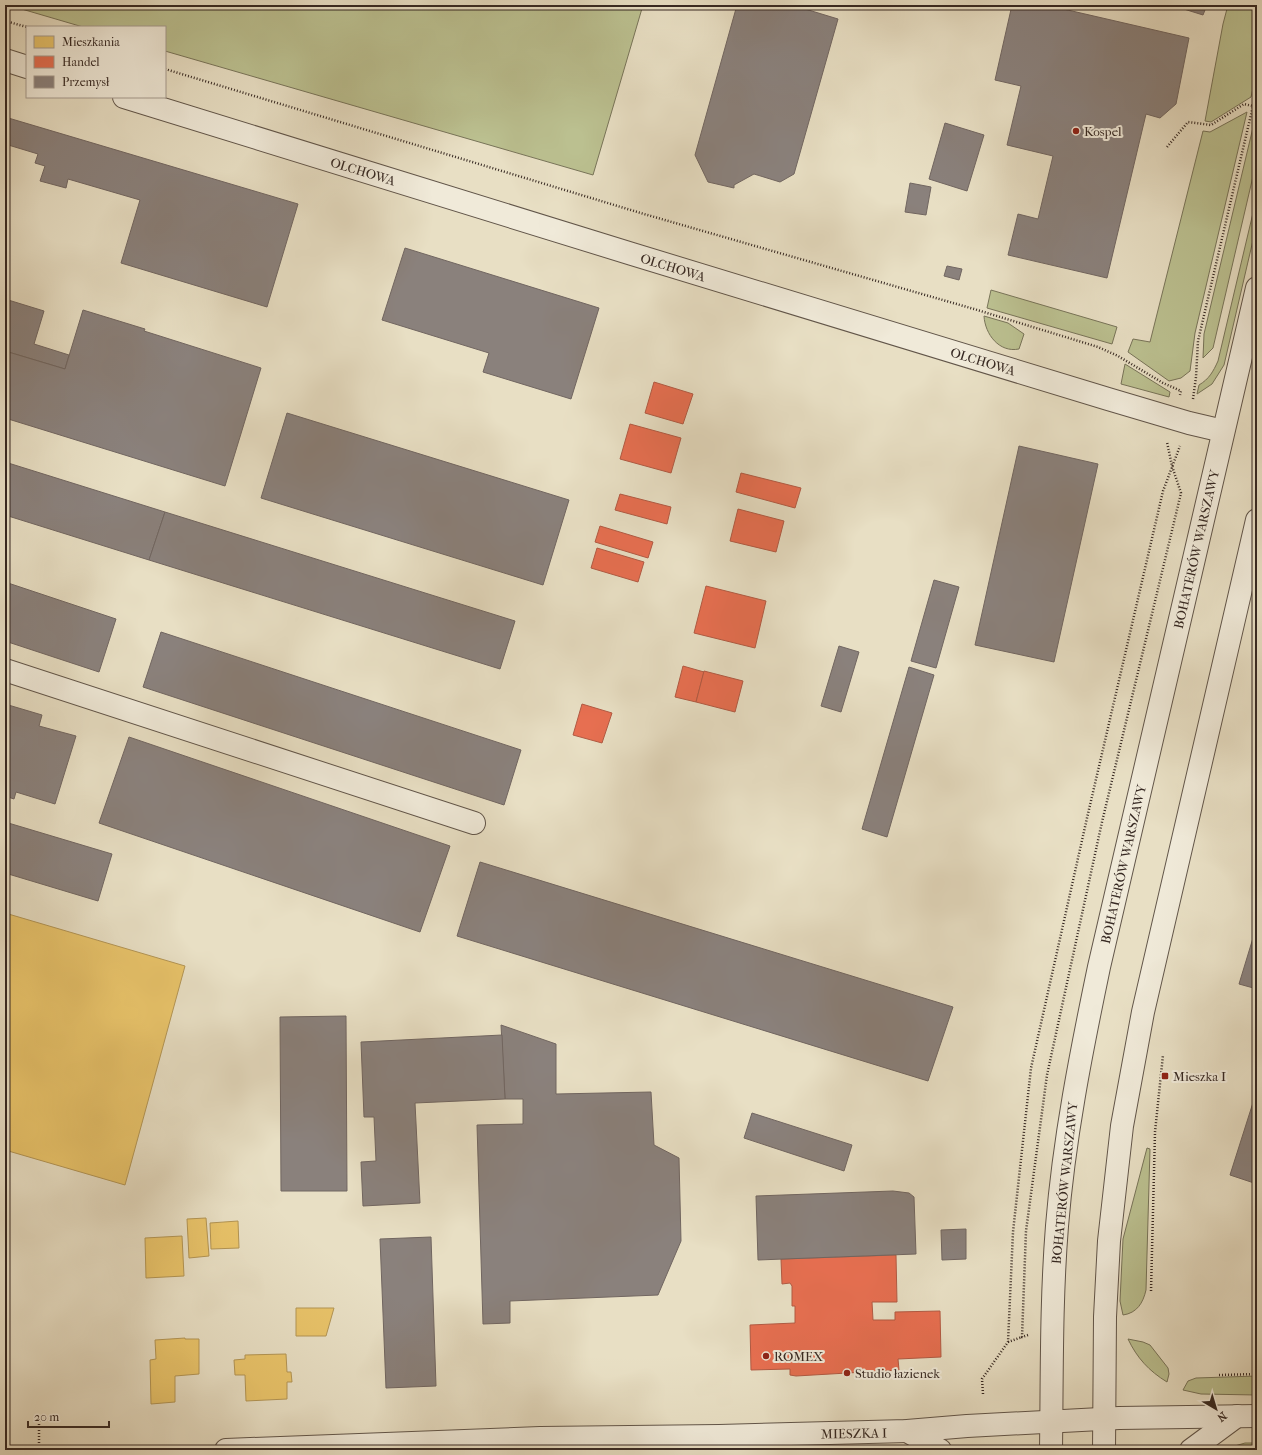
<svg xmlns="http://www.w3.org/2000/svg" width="1262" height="1455" font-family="'IM FELL French Canon',serif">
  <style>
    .green { fill: #bbc090; stroke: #787459 }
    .homes { fill: #e9c46a; stroke: #b39554 }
    .shops { fill: #e76f51; stroke: #b25a43 }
    .industry { fill: #8a817c; stroke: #716661 }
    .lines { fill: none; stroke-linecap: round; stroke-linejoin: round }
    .minor-casing { stroke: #62564a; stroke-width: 24 }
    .path { stroke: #362822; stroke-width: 2.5; stroke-dasharray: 1 2; stroke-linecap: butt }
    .minor { stroke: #f0ead9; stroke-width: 22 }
    .poi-dot { fill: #8f2418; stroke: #f0ead9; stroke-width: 1.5 }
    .labels { text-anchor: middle; stroke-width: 4; stroke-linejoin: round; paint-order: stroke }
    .poi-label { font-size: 13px; fill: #362822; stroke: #f0ead9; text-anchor: start }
    .street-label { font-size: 13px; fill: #362822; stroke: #f0ead9 }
  </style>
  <rect width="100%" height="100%" fill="#e8dfc4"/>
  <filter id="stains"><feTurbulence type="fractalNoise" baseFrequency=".005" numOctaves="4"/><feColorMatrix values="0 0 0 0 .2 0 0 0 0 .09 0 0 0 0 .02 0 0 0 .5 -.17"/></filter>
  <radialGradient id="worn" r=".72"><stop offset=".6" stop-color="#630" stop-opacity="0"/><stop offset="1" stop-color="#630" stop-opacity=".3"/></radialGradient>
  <g class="green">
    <polygon points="8,5 643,5 593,175 165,51 165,27 83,27"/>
    <polygon points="1228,5 1257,5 1257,71 1251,97 1211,122 1205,121 1223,24"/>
    <polygon points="1247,112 1195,333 1190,371 1181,378 1169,381 1128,352 1133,339 1150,342 1203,131 1210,132"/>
    <polygon points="1255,119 1257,120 1257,158 1254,172 1213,348 1203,358 1204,334"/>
    <path d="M 1257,196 L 1257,223 L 1224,365 L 1212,384 L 1197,394 L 1199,385 C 1209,379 1213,372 1218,361 Z"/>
    <polygon points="991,290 1117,327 1112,344 987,308"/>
    <path d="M 984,316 L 1008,323 L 1024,334 L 1019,349 C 999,353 985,334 984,316 Z"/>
    <polygon points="1125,364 1170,392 1169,397 1121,384"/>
    <path d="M 1147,1148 L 1150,1149 L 1146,1290 C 1143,1303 1137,1313 1123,1315 L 1120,1301 L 1123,1239 Z"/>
    <path d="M 1128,1339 L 1143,1342 L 1150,1345 L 1168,1368 L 1169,1374 L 1167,1382 C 1149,1371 1137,1358 1128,1339 Z"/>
    <polygon points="1257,1376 1257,1395 1201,1394 1183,1390 1188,1381 1196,1378"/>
    <polygon points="1245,1443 1257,1443 1257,1450 1221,1450"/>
  </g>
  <g class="homes">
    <polygon points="5,913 185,966 125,1185 5,1150"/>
    <polygon points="206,1218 209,1256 189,1258 187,1219"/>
    <polygon points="238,1221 239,1248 211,1249 210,1223"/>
    <polygon points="182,1236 184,1276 146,1278 145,1238"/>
    <polygon points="296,1308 334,1308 326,1336 296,1336"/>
    <polygon points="185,1338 185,1339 199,1339 199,1374 175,1376 175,1402 151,1404 150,1360 156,1359 155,1340"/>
    <polygon points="286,1354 287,1372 291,1372 292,1382 287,1382 287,1399 246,1401 245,1375 235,1375 234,1360 245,1359 245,1355"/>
  </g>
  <g class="shops">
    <polygon points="654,382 693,394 683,424 645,413"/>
    <polygon points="630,424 681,438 671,473 620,459"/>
    <polygon points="741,473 801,488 795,508 736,492"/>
    <polygon points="620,494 671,507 667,524 615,510"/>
    <polygon points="738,509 784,521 776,552 730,541"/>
    <polygon points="600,526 653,542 648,558 595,542"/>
    <polygon points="597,548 644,562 638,582 591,568"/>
    <polygon points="706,586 766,601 755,648 694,633"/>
    <polygon points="683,666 704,672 696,702 675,697"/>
    <polygon points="704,671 743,681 735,712 696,702"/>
    <polygon points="582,704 612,713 602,743 573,735"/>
    <polygon points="896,1255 897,1302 872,1302 873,1320 895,1320 895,1312 940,1311 941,1357 898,1359 899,1370 796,1376 790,1375 790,1369 751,1370 750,1325 795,1323 795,1306 792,1306 792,1286 790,1283 782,1284 781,1259"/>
  </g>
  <g class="industry">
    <polygon points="737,5 792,5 838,19 794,174 780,182 754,174 734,185 734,188 708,182 695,155"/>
    <polygon points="1012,5 1046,5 1189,38 1176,104 1160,118 1146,114 1107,278 1008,255 1018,214 1038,219 1053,156 1007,145 1021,86 995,80"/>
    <polygon points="1171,5 1207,5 1203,15"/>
    <polygon points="5,117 298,204 267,307 121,263 140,200 68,179 66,188 40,181 45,166 35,163 38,154 5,144"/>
    <polygon points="945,123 984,135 967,191 929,179"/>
    <polygon points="910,183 931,187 926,215 905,212"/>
    <polygon points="405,248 599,308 571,399 483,372 489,353 382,320"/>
    <polygon points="947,266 962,269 959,280 944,276"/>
    <polygon points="5,299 44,311 34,344 69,355 65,369 5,351"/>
    <polygon points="83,310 145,329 144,331 261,368 225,486 5,418 5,351 65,369"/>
    <polygon points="287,413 569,500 543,585 261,498"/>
    <polygon points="1019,446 1098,464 1054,662 975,645"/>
    <polygon points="5,462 165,512 149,560 5,515"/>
    <polygon points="165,512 515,621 500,669 149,560"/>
    <polygon points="934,580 959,587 936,668 911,661"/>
    <polygon points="5,582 116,619 99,672 5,641"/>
    <polygon points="161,632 521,750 504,805 143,687"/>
    <polygon points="839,646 859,652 841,712 821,706"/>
    <polygon points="909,667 934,675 887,837 862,829"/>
    <polygon points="5,704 42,715 39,726 76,736 55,804 16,792 14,799 5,796"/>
    <polygon points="129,737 450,846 420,932 99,823"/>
    <polygon points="5,822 112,854 98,901 5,873"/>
    <polygon points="480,862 953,1007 928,1081 457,936"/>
    <polygon points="1253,938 1257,939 1257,989 1239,984"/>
    <polygon points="346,1016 347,1191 281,1191 280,1017"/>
    <polygon points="501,1025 556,1044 556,1094 651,1092 654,1145 679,1158 681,1241 658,1295 510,1301 510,1323 483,1324 477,1125 523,1124 523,1099 505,1099"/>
    <polygon points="502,1035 505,1099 415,1103 420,1203 363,1206 361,1162 376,1161 374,1117 364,1117 361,1042"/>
    <polygon points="1257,1090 1257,1184 1230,1175"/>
    <polygon points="752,1113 852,1145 844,1171 744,1138"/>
    <polygon points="893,1191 909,1193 914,1197 916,1254 758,1260 756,1196"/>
    <polygon points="966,1229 966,1259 942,1260 941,1230"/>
    <polygon points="431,1237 436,1386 386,1388 380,1239"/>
  </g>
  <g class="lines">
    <defs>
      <g id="minor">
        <polyline points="5,60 27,67"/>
        <polyline points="124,97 632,254 1108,399 1189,423 1223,431"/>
        <polyline points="5,670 474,823"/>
        <polyline points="907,1431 940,1450"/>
        <polyline points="226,1450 540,1438 719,1436 907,1431 967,1426 1119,1418 1257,1416"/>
        <path d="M 1051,1450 C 1052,1375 1051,1301 1057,1226 C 1064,1139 1081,1053 1099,967 L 1257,288"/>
        <polyline points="1104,1450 1105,1317 1109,1241 1122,1126 1143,1012 1257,520"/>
        <polyline points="1191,1450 1237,1416"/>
      </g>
    </defs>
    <use href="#minor" class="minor-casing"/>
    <g class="path">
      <polyline points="5,21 27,27"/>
      <polyline points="165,69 644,214 974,309 1098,347 1118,356 1163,383 1181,391 1180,395"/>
      <polyline points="1167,147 1188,122 1211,125 1244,104 1257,107"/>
      <polyline points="1193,399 1196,377 1198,341 1257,89"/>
      <polyline points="1151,1291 1155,1132 1163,1055"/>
      <polyline points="1028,1335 1022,1337 1026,1231 1047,1075 1102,822 1181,493 1172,466 1167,442"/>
      <polyline points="1008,1342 1022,1337"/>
      <polyline points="1219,1375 1257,1374"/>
      <polyline points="983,1394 982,1379 1008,1342 1013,1232 1031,1068 1087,818 1163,491 1180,446"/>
      <polyline points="39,1418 39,1450"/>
    </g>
    <use href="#minor" class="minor"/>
  </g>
  <g class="poi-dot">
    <circle cx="1076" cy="131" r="4"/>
    <rect x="1161" y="1072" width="8" height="8" rx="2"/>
    <circle cx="766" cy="1356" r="4"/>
    <circle cx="847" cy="1373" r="4"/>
  </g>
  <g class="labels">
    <g class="poi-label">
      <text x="1084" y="136">Kospel</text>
      <text x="1173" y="1081">Mieszka I</text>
      <text x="774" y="1361">ROMEX</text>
      <text x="855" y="1378">Studio łazienek</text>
    </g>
    <g class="street-label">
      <text transform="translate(363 171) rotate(17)" y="5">OLCHOWA</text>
      <text transform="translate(673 267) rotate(17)" y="5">OLCHOWA</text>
      <text transform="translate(983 361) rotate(17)" y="5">OLCHOWA</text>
      <text transform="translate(1196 549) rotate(-77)" y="5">BOHATERÓW WARSZAWY</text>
      <text transform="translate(1123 864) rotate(-77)" y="5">BOHATERÓW WARSZAWY</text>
      <text transform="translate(1064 1183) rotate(-84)" y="5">BOHATERÓW WARSZAWY</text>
      <text transform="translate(854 1433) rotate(-1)" y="5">MIESZKA I</text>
    </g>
  </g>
  <rect width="1262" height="1455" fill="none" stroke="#e8dfc4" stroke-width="20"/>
  <rect x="6" y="6" width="1250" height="1443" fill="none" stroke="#362822" stroke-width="2"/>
  <rect x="10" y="10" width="1242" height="1435" fill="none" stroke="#362822"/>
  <rect x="26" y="26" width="140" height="72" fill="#f0ead9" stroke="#a69c90"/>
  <rect x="34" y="36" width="20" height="12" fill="#e9c46a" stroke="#a69c90"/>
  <text x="62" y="46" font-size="12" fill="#362822">Mieszkania</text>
  <rect x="34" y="56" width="20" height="12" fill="#e76f51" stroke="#a69c90"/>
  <text x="62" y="66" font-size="12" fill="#362822">Handel</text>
  <rect x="34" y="76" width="20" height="12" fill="#8a817c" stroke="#a69c90"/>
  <text x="62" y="86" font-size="12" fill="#362822">Przemysł</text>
  <g transform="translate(1216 1409) rotate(142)" stroke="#f0ead9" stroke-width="3" paint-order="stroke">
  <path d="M0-3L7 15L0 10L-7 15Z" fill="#362822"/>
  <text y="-6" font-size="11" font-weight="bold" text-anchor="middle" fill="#362822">N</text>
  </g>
  <path d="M28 1421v6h81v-6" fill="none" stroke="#362822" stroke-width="2"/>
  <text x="34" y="1421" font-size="12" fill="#362822" stroke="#f0ead9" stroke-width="3" paint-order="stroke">20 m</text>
  <rect width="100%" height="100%" filter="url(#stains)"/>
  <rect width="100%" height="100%" fill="url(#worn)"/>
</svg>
